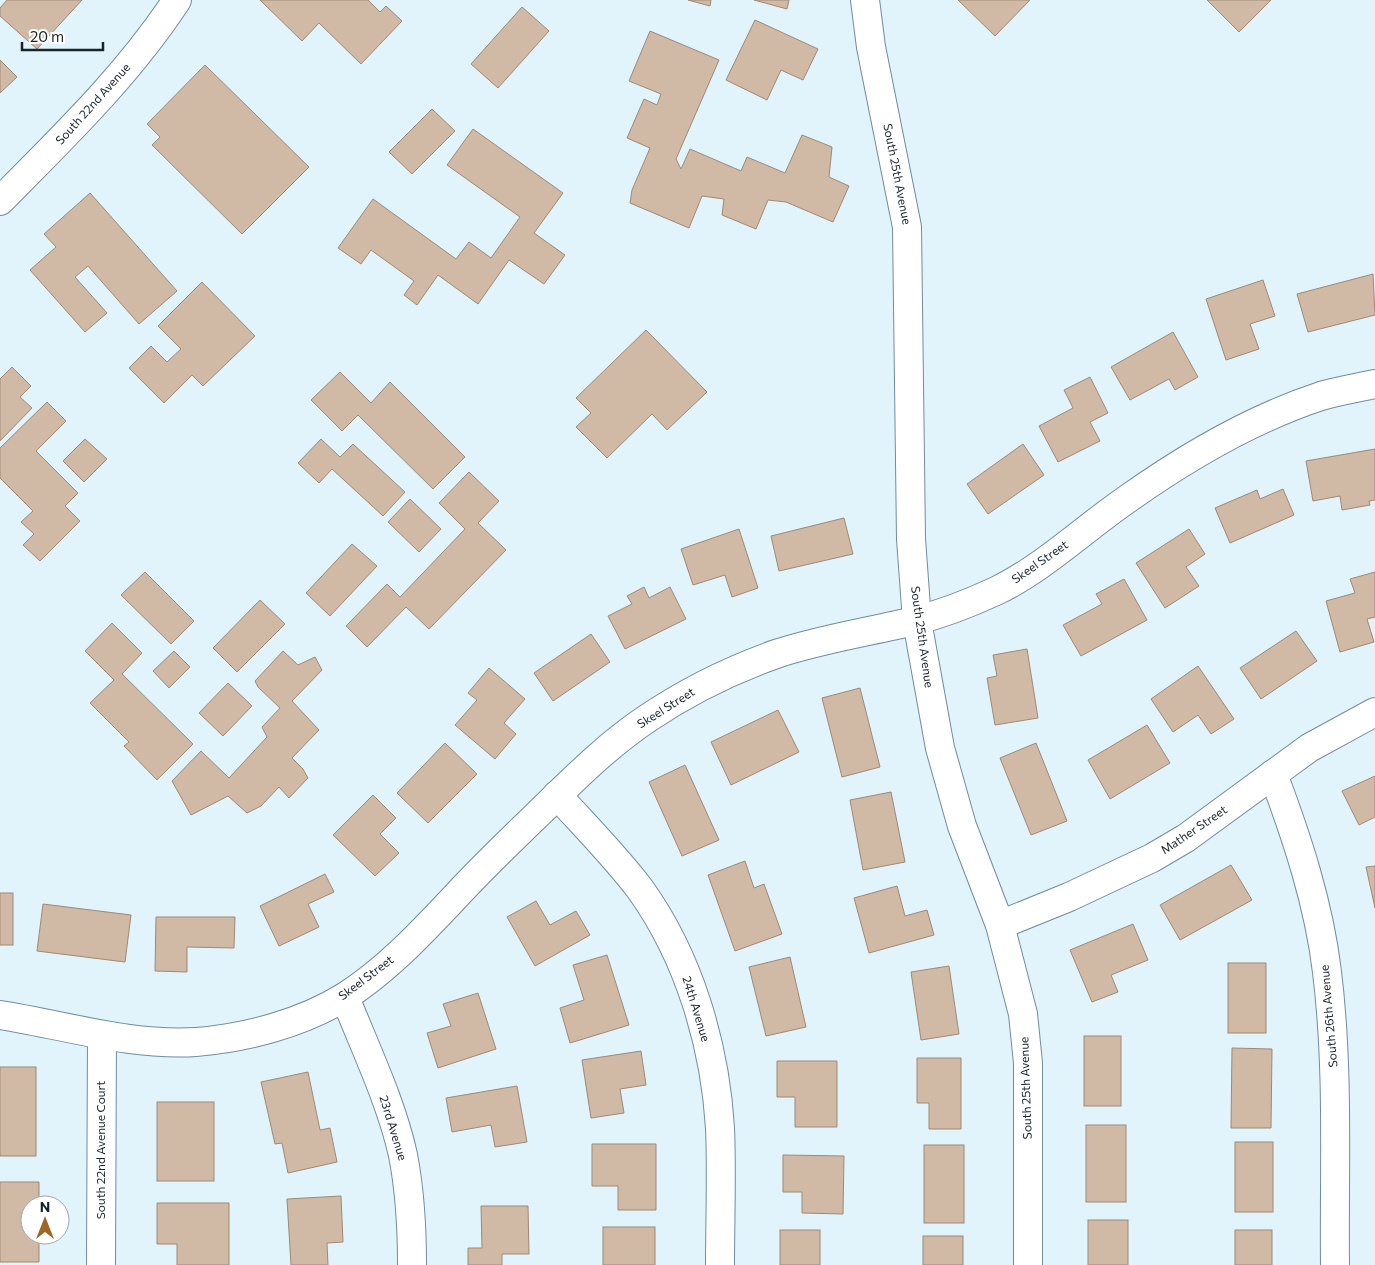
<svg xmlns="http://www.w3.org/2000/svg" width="1375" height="1265" font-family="Commissioner,sans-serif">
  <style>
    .building { fill: #d0baa6; stroke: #9e8976 }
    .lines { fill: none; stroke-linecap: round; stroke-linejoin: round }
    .street-casing { stroke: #718d9a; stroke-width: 30 }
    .street { stroke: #fff; stroke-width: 28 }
    .labels { text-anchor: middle; stroke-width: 4; stroke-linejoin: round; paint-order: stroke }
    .street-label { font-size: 12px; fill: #192429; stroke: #fff }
  </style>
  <rect width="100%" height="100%" fill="#e1f3fb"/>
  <g class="building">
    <polygon points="7,0 82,0 37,49 0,16 0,8"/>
    <polygon points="260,0 368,0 380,12 386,6 402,21 361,64 319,23 302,41"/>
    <polygon points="688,0 711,0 710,6"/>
    <polygon points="754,0 789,0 787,9"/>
    <polygon points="958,0 1030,0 995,36"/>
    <polygon points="1207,0 1271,0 1239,32"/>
    <polygon points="522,7 549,31 498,88 471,64"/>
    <polygon points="755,20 818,49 803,80 781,70 767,100 726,80"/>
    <polygon points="650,31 719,60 676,159 681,169 690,149 741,171 747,157 785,173 802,135 832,147 829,177 849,186 833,222 786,202 768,200 756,229 722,215 724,199 702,196 689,228 630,203 632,190 650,148 627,138 644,99 657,105 661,94 629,81"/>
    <polygon points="0,60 17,77 0,93"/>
    <polygon points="205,65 309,167 242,234 152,145 160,137 147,124"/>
    <polygon points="432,109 455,131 412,174 389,152"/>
    <polygon points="473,129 563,193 534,233 565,255 544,284 509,260 478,304 438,275 417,305 404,295 414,281 371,250 361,264 338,248 373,199 456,259 469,242 491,258 520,217 447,165"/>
    <polygon points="90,193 177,291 139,324 88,266 75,277 107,313 85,332 30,270 56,247 44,234"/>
    <polygon points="1373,274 1375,315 1308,332 1297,294"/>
    <polygon points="1263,280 1275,316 1250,324 1259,349 1226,360 1206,299"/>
    <polygon points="202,282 255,336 203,386 192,375 164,403 129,368 151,346 167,362 181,349 158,326"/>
    <polygon points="646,330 707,392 667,430 652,414 607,458 576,427 591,413 576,398"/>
    <polygon points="1173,332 1198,377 1175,390 1169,379 1130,400 1111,367"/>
    <polygon points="12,367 31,386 20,397 32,408 0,441 0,379"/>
    <polygon points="340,372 371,403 390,382 465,457 433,489 358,415 342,431 311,400"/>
    <polygon points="1090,377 1108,413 1090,422 1100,441 1058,462 1039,426 1073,408 1064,390"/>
    <polygon points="47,402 66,421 36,451 78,493 65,506 80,521 40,561 23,545 34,534 21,522 33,511 0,478 0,448"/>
    <polygon points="85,439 107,459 84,482 63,461"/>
    <polygon points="321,439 340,457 353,444 405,492 383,516 332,469 319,483 298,463"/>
    <polygon points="1023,444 1044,475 988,514 967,484"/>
    <polygon points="1375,449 1375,500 1369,501 1370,505 1342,510 1340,496 1313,501 1306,461"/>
    <polygon points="469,472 499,501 478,523 506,550 429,629 406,607 367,647 346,626 387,584 400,597 465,529 439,503"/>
    <polygon points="1283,489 1294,515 1230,543 1215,508 1257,490 1260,499"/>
    <polygon points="410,499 441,529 419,552 388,522"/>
    <polygon points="844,518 853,554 779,571 771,536"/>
    <polygon points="739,529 758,588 732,597 725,575 693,585 681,549"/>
    <polygon points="1189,529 1205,554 1186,567 1199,586 1165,608 1136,563"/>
    <polygon points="352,544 377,566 330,616 306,593"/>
    <polygon points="145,572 194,621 171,644 121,595"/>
    <polygon points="1375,572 1375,617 1367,619 1374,642 1340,652 1326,601 1355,593 1350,579"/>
    <polygon points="1124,579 1147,620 1081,656 1063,625 1102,604 1096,594"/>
    <polygon points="644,587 649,598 670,587 686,619 625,649 608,616 632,604 627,596"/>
    <polygon points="260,600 285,624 237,672 213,648"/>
    <polygon points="112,623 142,653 122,674 193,744 157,780 124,746 129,742 90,703 114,680 85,651"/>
    <polygon points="1296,631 1317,661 1261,699 1240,668"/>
    <polygon points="591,634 610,662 553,701 534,673"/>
    <polygon points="1027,649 1038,718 995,725 987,678 997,676 993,655"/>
    <polygon points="174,651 190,667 169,688 153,671"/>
    <polygon points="283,651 298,665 315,657 322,670 292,701 319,730 292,758 303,769 308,778 289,798 279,787 261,806 247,813 228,796 191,815 172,781 201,751 229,778 267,737 262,727 280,708 258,687 255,681"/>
    <polygon points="1198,666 1234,719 1211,734 1198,715 1173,732 1151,699"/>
    <polygon points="489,668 525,699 504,723 516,734 495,759 455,725 477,700 468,693"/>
    <polygon points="228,683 252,706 223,736 199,713"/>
    <polygon points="860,688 880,767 842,777 822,698"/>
    <polygon points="778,710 799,752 731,785 711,742"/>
    <polygon points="1147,725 1170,763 1110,799 1088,760"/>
    <polygon points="445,743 477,774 428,823 397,793"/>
    <polygon points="1036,743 1067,821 1031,835 1000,758"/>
    <polygon points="685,765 719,840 682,856 649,782"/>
    <polygon points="1375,776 1375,817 1359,825 1342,791"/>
    <polygon points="891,792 905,862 863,870 850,800"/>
    <polygon points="373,795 396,818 380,834 399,853 375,876 333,835"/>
    <polygon points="745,861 754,888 764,884 782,934 735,951 708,875"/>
    <polygon points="1231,865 1252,900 1180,940 1160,905"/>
    <polygon points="1375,866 1375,908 1366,867"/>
    <polygon points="325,874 334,892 308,904 319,927 279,946 260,906"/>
    <polygon points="897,886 905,916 927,910 934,935 869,953 854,898"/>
    <rect x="0" y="893" width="13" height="52"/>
    <polygon points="536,901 550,925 576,911 590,935 535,966 507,917"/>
    <polygon points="43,904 131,915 125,962 37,951"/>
    <polygon points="156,917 235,917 234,948 187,947 187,972 155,971"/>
    <polygon points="1133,924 1148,960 1111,975 1118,992 1092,1002 1070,950"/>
    <polygon points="607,955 629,1025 570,1043 560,1008 584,1000 573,965"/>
    <polygon points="790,957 806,1027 766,1036 749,967"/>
    <rect x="1228" y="963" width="38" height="70"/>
    <polygon points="949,966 959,1034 921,1040 911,972"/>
    <polygon points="478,993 496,1049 438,1068 427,1033 451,1026 443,1004"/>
    <rect x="1084" y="1036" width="37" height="70"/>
    <polygon points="1232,1048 1272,1049 1271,1128 1231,1128"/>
    <polygon points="641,1051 646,1085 620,1089 624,1113 591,1118 582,1060"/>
    <polygon points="917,1058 961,1058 961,1129 929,1129 929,1103 917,1103"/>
    <polygon points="777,1061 837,1061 837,1127 795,1127 795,1097 777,1097"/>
    <rect x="0" y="1067" width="36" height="89"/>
    <polygon points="308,1072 320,1130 330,1128 337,1162 288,1173 282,1143 275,1144 261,1082"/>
    <polygon points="517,1086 527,1142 495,1147 491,1125 452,1132 446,1098"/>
    <rect x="157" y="1102" width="57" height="79"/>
    <rect x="1086" y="1125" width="40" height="77"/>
    <rect x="1235" y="1142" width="38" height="70"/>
    <polygon points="592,1144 656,1144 656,1210 618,1210 618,1186 592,1186"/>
    <rect x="924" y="1145" width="40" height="78"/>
    <polygon points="783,1155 844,1156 843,1214 802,1213 802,1192 783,1192"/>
    <polygon points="0,1182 39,1182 39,1205 30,1205 30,1235 39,1235 39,1262 0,1262"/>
    <polygon points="341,1196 343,1242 327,1243 328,1265 291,1265 287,1199"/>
    <polygon points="157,1203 229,1203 229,1265 177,1265 177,1244 157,1244"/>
    <polygon points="481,1206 528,1206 529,1254 502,1254 502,1265 468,1265 468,1248 482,1248"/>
    <rect x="1088" y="1220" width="40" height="45"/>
    <rect x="603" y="1227" width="52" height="38"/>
    <rect x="780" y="1230" width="40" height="35"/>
    <rect x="1235" y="1230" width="37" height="35"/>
    <rect x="923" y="1236" width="40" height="29"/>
  </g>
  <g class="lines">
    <defs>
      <g id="street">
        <polyline points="865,0 871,47 907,227 911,539 917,621 940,748 962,826 1000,925 1023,1014 1028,1063 1028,1265"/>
        <path d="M 0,201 C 63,137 127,76 177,0"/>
        <path d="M 1273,774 C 1297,838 1319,904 1327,972 C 1339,1069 1334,1168 1335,1265"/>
        <path d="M 557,795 C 585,826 615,856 640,889 C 689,957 715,1045 720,1128 C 722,1173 720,1220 720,1265"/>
        <polyline points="1000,925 1069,897 1152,858 1186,838 1309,748 1375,712"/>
        <path d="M 345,997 C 365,1048 391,1101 403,1155 C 410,1191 412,1228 412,1265"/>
        <path d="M 0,1015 C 65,1025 129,1046 196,1042 C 246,1038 303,1023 346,996 C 388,969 423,931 457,895 C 482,868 509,842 536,816 C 572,781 606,746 648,718 C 688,691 731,670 776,654 C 821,639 868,632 914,621 C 942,614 970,603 996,591 C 1042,569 1084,529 1126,500 C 1185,458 1251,419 1321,396 C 1338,391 1357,388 1375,384"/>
        <polyline points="101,1265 102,1035"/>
      </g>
    </defs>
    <use href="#street" class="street-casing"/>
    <use href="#street" class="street"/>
  </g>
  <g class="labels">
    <g class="street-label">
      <text transform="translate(93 104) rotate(-48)" y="4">South 22nd Avenue</text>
      <text transform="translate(897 174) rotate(79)" y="4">South 25th Avenue</text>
      <text transform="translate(1040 562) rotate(-35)" y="4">Skeel Street</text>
      <text transform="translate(922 637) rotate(82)" y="4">South 25th Avenue</text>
      <text transform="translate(666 708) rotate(-32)" y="4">Skeel Street</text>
      <text transform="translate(1194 830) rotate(-34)" y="4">Mather Street</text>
      <text transform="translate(366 978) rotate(-37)" y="4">Skeel Street</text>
      <text transform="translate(696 1009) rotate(73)" y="4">24th Avenue</text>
      <text transform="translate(1329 1016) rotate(-95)" y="4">South 26th Avenue</text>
      <text transform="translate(1026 1088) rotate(-92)" y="4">South 25th Avenue</text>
      <text transform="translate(393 1128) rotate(73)" y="4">23rd Avenue</text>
      <text transform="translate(101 1150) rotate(-90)" y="4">South 22nd Avenue Court</text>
    </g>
  </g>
  <g transform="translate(45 1220)"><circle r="24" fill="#ffffff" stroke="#a3a7a9"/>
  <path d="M0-4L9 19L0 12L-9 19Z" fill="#a06625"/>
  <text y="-8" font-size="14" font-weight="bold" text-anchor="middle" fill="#192429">N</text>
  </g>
  <path d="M22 42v8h81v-8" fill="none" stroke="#192429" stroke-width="2.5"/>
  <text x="30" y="42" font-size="15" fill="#192429" stroke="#ffffff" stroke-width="4" paint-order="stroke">20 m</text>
</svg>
